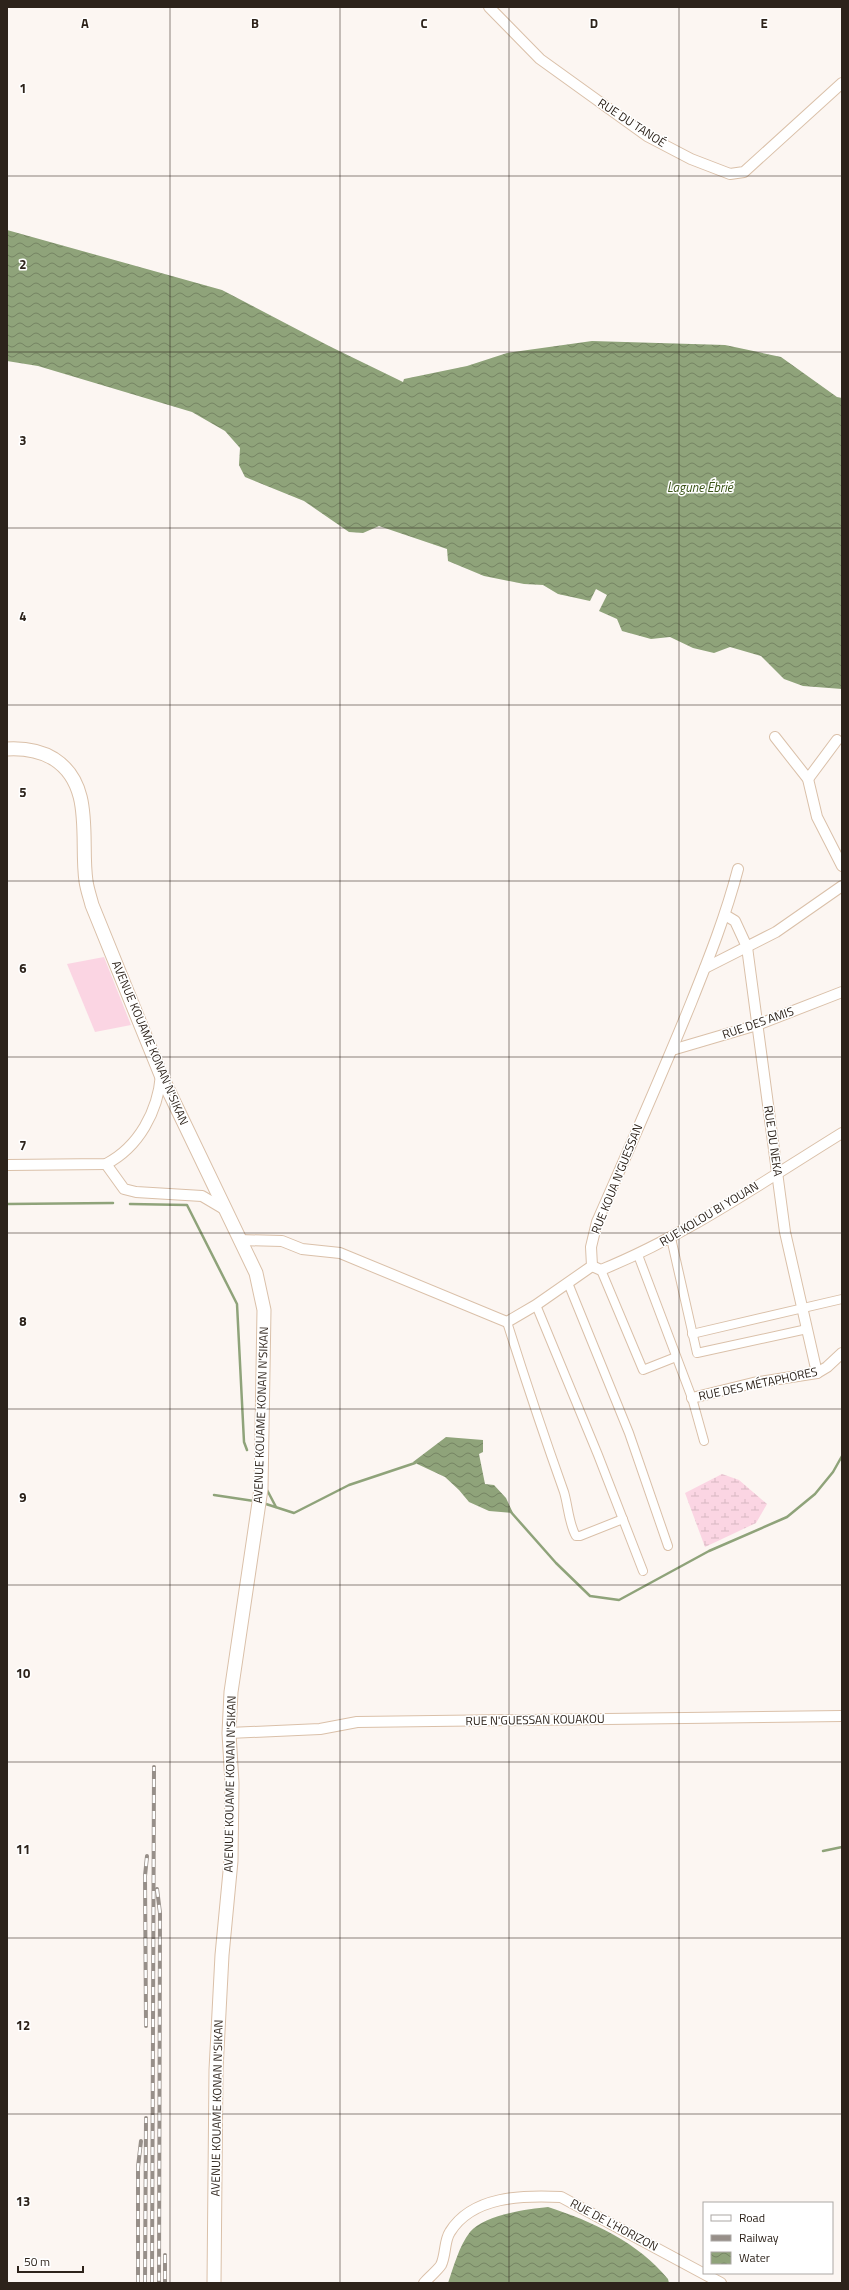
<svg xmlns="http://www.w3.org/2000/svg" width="849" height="2290" font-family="'Titillium Web',sans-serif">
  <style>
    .grass { fill: #fbd5e3 }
    .wetland { fill: url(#wetland-marsh) }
    .water { fill: url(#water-waves) }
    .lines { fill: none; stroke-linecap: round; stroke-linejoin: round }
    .stream { stroke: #8fa37a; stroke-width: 2.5 }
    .pedestrian-casing { stroke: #dac0a9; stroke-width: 10 }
    .minor-casing { stroke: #dac0a9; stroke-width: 12 }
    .tertiary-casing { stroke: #dac0a9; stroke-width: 15 }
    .pedestrian { stroke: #fff; stroke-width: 8 }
    .minor { stroke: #fff; stroke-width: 10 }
    .tertiary { stroke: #fff; stroke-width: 13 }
    .rail-casing { stroke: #978f89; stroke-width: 4 }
    .rail { stroke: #fff; stroke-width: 2.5; stroke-dasharray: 8; stroke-linecap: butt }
    .grid { fill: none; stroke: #2d231b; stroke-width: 1; stroke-opacity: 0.55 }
    .labels { text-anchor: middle; stroke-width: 3; stroke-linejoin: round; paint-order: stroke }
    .street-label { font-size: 12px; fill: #2d231b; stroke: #fff }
    .water-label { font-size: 13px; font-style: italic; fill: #395316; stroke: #fff }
    .grid-label { font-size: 13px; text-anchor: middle; font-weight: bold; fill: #2d231b; stroke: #fff; stroke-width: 3; stroke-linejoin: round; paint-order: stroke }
  </style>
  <defs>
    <pattern id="wetland-marsh" width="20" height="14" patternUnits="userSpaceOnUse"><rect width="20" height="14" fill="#fbd5e3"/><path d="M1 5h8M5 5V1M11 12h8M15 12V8" fill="none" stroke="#d7b7c2"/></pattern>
    <pattern id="water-waves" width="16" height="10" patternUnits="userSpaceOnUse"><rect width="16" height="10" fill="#8fa37a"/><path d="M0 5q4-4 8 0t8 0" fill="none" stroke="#758463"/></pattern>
  </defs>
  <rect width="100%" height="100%" fill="#fcf6f2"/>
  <polygon class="grass" points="104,957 131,1025 95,1032 67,964"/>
  <polygon class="wetland" points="722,1474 739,1480 767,1504 756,1523 705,1547 685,1493"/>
  <g class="water">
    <polygon points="7,230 222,290 329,346 403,382 404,379 467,366 507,353 592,341 725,345 781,357 837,397 842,398 842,689 803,686 784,679 761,656 730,647 714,653 693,648 670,637 651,639 622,631 617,619 599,611 607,595 596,589 590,601 558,594 543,585 524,584 484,576 448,561 447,549 379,526 363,533 349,532 304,501 245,477 239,465 240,448 225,431 192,412 38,366 7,361"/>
    <polygon points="446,1437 483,1440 483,1452 479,1454 485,1484 494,1485 506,1498 513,1513 489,1511 469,1502 459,1490 445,1477 413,1462"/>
    <path d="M 548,2207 C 592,2221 639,2243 668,2279 L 669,2283 L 448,2283 C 454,2266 459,2246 470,2232 C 484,2215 527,2209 548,2207 Z"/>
  </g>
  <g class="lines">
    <g class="stream">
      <polyline points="7,1204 113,1203"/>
      <polyline points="130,1204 187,1205 237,1304 244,1442 247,1450"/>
      <polyline points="266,1488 276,1507"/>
      <polyline points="214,1495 254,1501"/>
      <polyline points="266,1504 294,1513 349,1485 415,1463"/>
      <polyline points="510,1511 556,1563 590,1596 619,1600 709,1551 787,1517 815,1494 833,1472 842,1456"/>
      <polyline points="823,1851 842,1847"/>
    </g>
    <defs>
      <g id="pedestrian">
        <polyline points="671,1238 697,1353 807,1329"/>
        <polyline points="638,1255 692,1398 704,1441"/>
        <polyline points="601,1270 643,1370 676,1357"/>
        <polyline points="568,1283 629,1433 668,1546"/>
        <polyline points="536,1305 598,1455 643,1571"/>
        <path d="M 507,1322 C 525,1379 544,1436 564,1492 C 568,1505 569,1525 576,1536 L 580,1536 L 623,1519"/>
        <polyline points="692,1334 842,1299"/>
      </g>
      <g id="minor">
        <polyline points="489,7 540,59 647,136 691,159 730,174 744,172 842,83"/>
        <polyline points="775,737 808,779 817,817 842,866"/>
        <polyline points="808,779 837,740"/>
        <polyline points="725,915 735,921 747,947 785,1232 817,1373"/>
        <polyline points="705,968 776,932 842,886"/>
        <polyline points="672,1050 757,1025 842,992"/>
        <polyline points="106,1164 124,1189 136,1192 202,1196 224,1209"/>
        <path d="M 7,1165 L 106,1164 C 139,1147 158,1111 161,1075"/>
        <path d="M 239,1240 L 282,1241 L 302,1249 L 340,1253 L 507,1322 L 536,1305 L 592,1266 L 591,1247 L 597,1222 C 629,1149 661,1077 691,1003 C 709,958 726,915 738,869"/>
        <path d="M 592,1266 L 601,1270 C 687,1235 764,1181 842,1133"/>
        <polyline points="692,1398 753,1383 817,1373 827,1367 842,1353"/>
        <polyline points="229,1733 320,1729 357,1722 842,1716"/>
        <path d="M 424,2283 C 429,2277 437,2271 441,2265 C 446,2255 444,2241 450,2232 C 472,2196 523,2195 561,2197 L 721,2283"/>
      </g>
      <path id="tertiary" d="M 7,749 C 24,748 39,750 54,759 C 95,785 80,841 86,881 C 87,889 90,897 92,905 L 161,1075 L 256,1273 L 264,1310 L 261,1489 L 231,1692 L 229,1733 L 232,1783 L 231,1861 L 222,1955 L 216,2070 L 214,2283"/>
    </defs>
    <use href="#pedestrian" class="pedestrian-casing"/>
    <use href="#minor" class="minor-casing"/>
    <use href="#tertiary" class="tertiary-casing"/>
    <use href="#pedestrian" class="pedestrian"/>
    <use href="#minor" class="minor"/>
    <use href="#tertiary" class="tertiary"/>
    <defs>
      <g id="rail">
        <polyline points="157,1889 160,1913 159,2283"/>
        <polyline points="146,2026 145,1876 147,1856"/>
        <polyline points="165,2255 165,2283"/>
        <polyline points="138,2283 138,2167 141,2141"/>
        <polyline points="145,2283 146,2118"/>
        <polyline points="152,2283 154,1767"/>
      </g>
    </defs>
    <use href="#rail" class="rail-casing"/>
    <use href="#rail" class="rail"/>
  </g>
  <path class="grid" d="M 170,7 L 170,2283M 340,7 L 340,2283M 509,7 L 509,2283M 679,7 L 679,2283M 7,176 L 842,176M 7,352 L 842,352M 7,528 L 842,528M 7,705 L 842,705M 7,881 L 842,881M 7,1057 L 842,1057M 7,1233 L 842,1233M 7,1409 L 842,1409M 7,1585 L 842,1585M 7,1762 L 842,1762M 7,1938 L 842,1938M 7,2114 L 842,2114"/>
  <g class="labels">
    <g class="street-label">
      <text transform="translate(632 123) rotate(33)" y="4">RUE DU TANOÉ</text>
      <text transform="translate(758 1023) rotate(-19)" y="4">RUE DES AMIS</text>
      <text transform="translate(150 1043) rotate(67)" y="4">AVENUE KOUAME KONAN N'SIKAN</text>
      <text transform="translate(773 1141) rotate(82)" y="4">RUE DU NEKA</text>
      <text transform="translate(617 1179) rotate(-68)" y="4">RUE KOUA N'GUESSAN</text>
      <text transform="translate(709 1214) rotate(-31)" y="4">RUE KOLOU BI YOUAN</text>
      <text transform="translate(758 1384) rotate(-12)" y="4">RUE DES MÉTAPHORES</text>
      <text transform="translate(261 1415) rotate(-88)" y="4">AVENUE KOUAME KONAN N'SIKAN</text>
      <text transform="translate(535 1720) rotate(-1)" y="4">RUE N'GUESSAN KOUAKOU</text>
      <text transform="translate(230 1784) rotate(-89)" y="4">AVENUE KOUAME KONAN N'SIKAN</text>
      <text transform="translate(217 2108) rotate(-89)" y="4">AVENUE KOUAME KONAN N'SIKAN</text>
      <text transform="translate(614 2225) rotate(28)" y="4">RUE DE L'HORIZON</text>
    </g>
    <g class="water-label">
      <text x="700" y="492">Lagune Ébrié</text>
    </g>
  </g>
  <g class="grid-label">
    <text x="85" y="28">A</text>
    <text x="255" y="28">B</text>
    <text x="424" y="28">C</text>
    <text x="594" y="28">D</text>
    <text x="764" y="28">E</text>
    <text x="23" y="93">1</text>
    <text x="23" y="269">2</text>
    <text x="23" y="445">3</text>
    <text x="23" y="621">4</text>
    <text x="23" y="797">5</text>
    <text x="23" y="973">6</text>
    <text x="23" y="1150">7</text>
    <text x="23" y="1326">8</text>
    <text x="23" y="1502">9</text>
    <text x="23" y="1678">10</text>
    <text x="23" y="1854">11</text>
    <text x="23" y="2030">12</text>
    <text x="23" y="2206">13</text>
  </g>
  <rect width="849" height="2290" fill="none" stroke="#2d231b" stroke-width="16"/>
  <rect x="703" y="2202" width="130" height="72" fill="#ffffff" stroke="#aba7a4"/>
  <rect x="711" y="2215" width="20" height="6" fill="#ffffff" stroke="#aba7a4"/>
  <text x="739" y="2222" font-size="12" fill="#2d231b">Road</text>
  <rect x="711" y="2235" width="20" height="6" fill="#978f89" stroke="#aba7a4"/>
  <text x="739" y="2242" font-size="12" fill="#2d231b">Railway</text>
  <rect x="711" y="2252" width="20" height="12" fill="url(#water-waves)" stroke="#aba7a4"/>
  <text x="739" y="2262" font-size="12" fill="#2d231b">Water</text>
  <path d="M18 2266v6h65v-6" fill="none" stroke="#2d231b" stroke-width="2"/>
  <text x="24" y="2266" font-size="12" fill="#2d231b" stroke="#ffffff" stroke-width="3" paint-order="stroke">50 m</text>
</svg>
